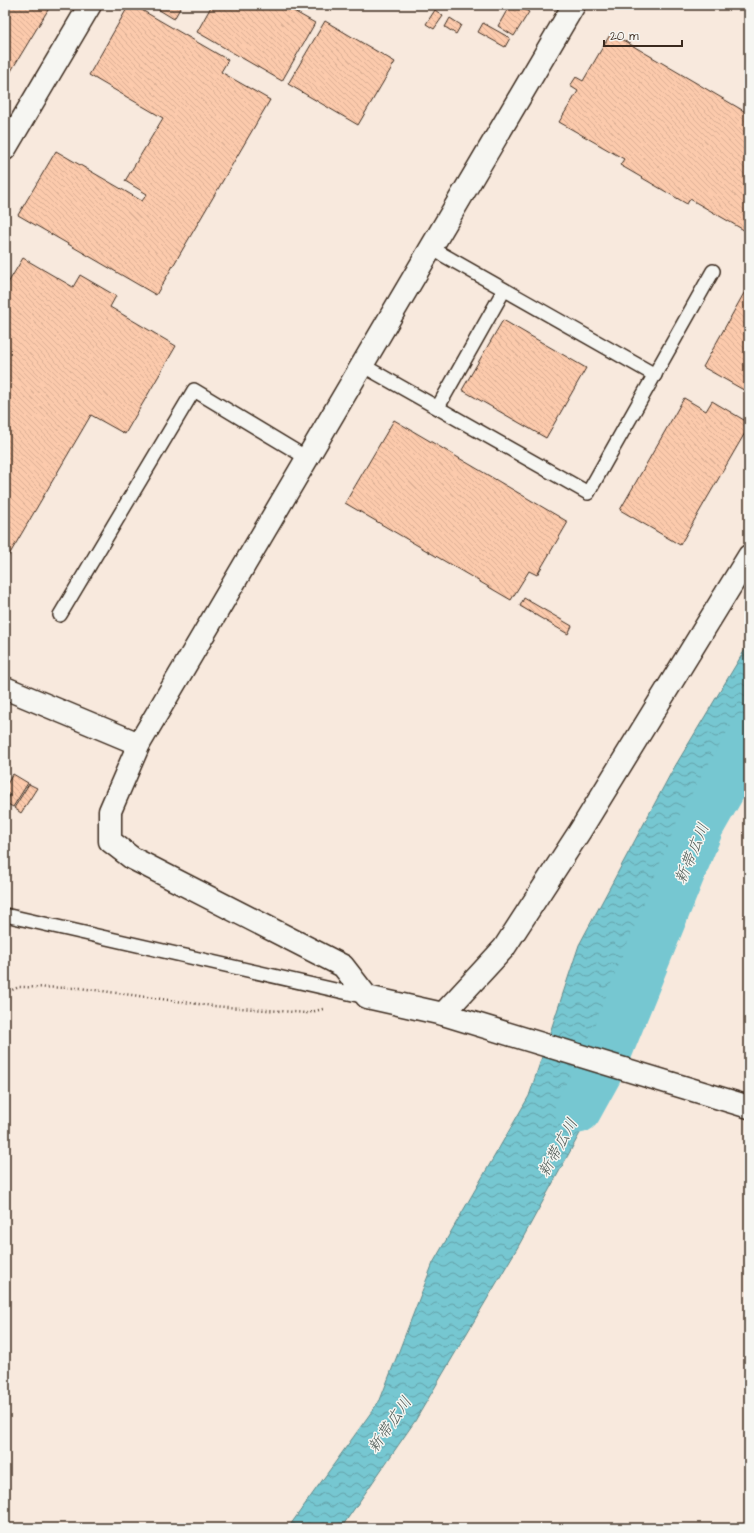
<svg xmlns="http://www.w3.org/2000/svg" width="754" height="1533" font-family="'Architects Daughter','Klee One',sans-serif">
  <style>
    .water { fill: url(#water-waves); stroke: #5e8889 }
    .lines { fill: none; stroke-linecap: round; stroke-linejoin: round }
    .river { stroke: #76c7d1; stroke-width: 47 }
    .building { fill: url(#building-back-hatch); stroke: #3b2a1e }
    .service-casing { stroke: #3b2a1e; stroke-width: 16 }
    .minor-casing { stroke: #3b2a1e; stroke-width: 25 }
    .path { stroke: #3b2a1e; stroke-width: 2.5; stroke-dasharray: 1 3; stroke-linecap: butt }
    .service { stroke: #f6f6f2; stroke-width: 13 }
    .minor { stroke: #f6f6f2; stroke-width: 22 }
    .labels { text-anchor: middle; stroke-width: 3; stroke-linejoin: round; paint-order: stroke }
    .water-label { font-size: 16px; font-style: italic; fill: #4d5954; stroke: #f6f6f2 }
  </style>
  <defs>
    <pattern id="water-waves" width="16" height="10" patternUnits="userSpaceOnUse"><rect width="16" height="10" fill="#76c7d1"/><path d="M0 5q4-4 8 0t8 0" fill="none" stroke="#62a2a9"/></pattern>
    <pattern id="building-back-hatch" width="6" height="6" patternUnits="userSpaceOnUse"><rect width="6" height="6" fill="#fccaac"/><path d="M-1 5l2 2M0 0l6 6M5-1l2 2" fill="none" stroke="#d9ae94"/></pattern>
  </defs>
  <rect width="100%" height="100%" fill="#f8e9dd"/>
  <filter id="ink" filterUnits="userSpaceOnUse"><feTurbulence type="fractalNoise" baseFrequency=".025" numOctaves="2"/><feDisplacementMap in="SourceGraphic" scale="8" xChannelSelector="R" yChannelSelector="G"/><feConvolveMatrix kernelMatrix="1 2 1 2 8 2 1 2 1" color-interpolation-filters="sRGB"/></filter>
  <g filter="url(#ink)">
    <polygon class="water" points="749,643 749,766 724,811 635,948 591,1113 519,1245 415,1421 341,1528 288,1528 380,1400 433,1263 529,1096 579,945 671,773"/>
    <g class="lines">
      <polyline class="river" points="578,1110 605,1061 701,825 749,741"/>
    </g>
    <g class="building">
      <polygon points="5,5 51,5 5,81"/>
      <polygon points="129,5 133,5 228,60 221,72 270,100 156,295 18,215 56,151 142,201 147,194 125,181 163,118 89,75"/>
      <polygon points="151,5 182,5 174,19"/>
      <polygon points="212,5 283,5 315,23 282,81 197,32"/>
      <polygon points="510,5 516,5 529,12 514,36 498,26"/>
      <polygon points="435,10 443,16 434,29 426,24"/>
      <polygon points="450,18 461,25 456,34 445,27"/>
      <polygon points="325,21 395,62 358,125 288,84"/>
      <polygon points="483,23 510,38 505,47 478,32"/>
      <polygon points="611,33 749,114 749,233 690,199 687,204 620,165 624,159 559,122 578,91 570,86 576,77 583,81"/>
      <polygon points="23,258 73,287 80,275 116,296 110,307 176,346 125,434 91,415 5,562 5,288"/>
      <polygon points="749,284 749,393 703,367"/>
      <polygon points="503,320 586,368 546,438 462,390"/>
      <polygon points="684,398 706,411 712,401 749,423 749,426 680,545 620,510"/>
      <polygon points="394,420 568,522 537,575 529,571 511,600 345,503"/>
      <polygon points="524,598 572,626 568,634 520,606"/>
      <polygon points="13,774 28,783 13,807 6,803 10,795 5,792 5,787"/>
      <polygon points="29,784 37,788 21,813 14,808"/>
    </g>
    <g class="lines">
      <defs>
        <g id="service">
          <polyline points="431,248 655,375"/>
          <polyline points="362,365 588,493 713,271"/>
          <polyline points="438,407 504,290"/>
          <polyline points="60,615 194,390 307,458"/>
          <polyline points="5,915 366,997"/>
        </g>
        <g id="minor">
          <polyline points="574,5 139,744 110,811 110,841 132,858 343,966 367,997 443,1014 749,1107"/>
          <polyline points="5,149 90,5"/>
          <polyline points="5,688 139,744"/>
          <polyline points="443,1014 504,948 580,831 749,556"/>
        </g>
      </defs>
      <use href="#service" class="service-casing"/>
      <use href="#minor" class="minor-casing"/>
      <polyline class="path" points="5,993 19,987 80,988 213,1006 307,1013 323,1009"/>
      <use href="#service" class="service"/>
      <use href="#minor" class="minor"/>
    </g>
  </g>
  <g class="labels">
    <g class="water-label">
      <text transform="translate(691 853) rotate(-67)" y="6">新帯広川</text>
      <text transform="translate(557 1147) rotate(-61)" y="6">新帯広川</text>
      <text transform="translate(389 1424) rotate(-55)" y="6">新帯広川</text>
    </g>
  </g>
  <rect width="754" height="1533" fill="none" stroke="#f6f6f2" stroke-width="20"/>
  <rect x="10" y="10" width="734" height="1513" fill="none" stroke="#3b2a1e" stroke-width="1.5" filter="url(#ink)"/>
  <path d="M604 40v6h78v-6" fill="none" stroke="#3b2a1e" stroke-width="2"/>
  <text x="610" y="40" font-size="12" fill="#3b2a1e" stroke="#f6f6f2" stroke-width="3" paint-order="stroke">20 m</text>
</svg>
